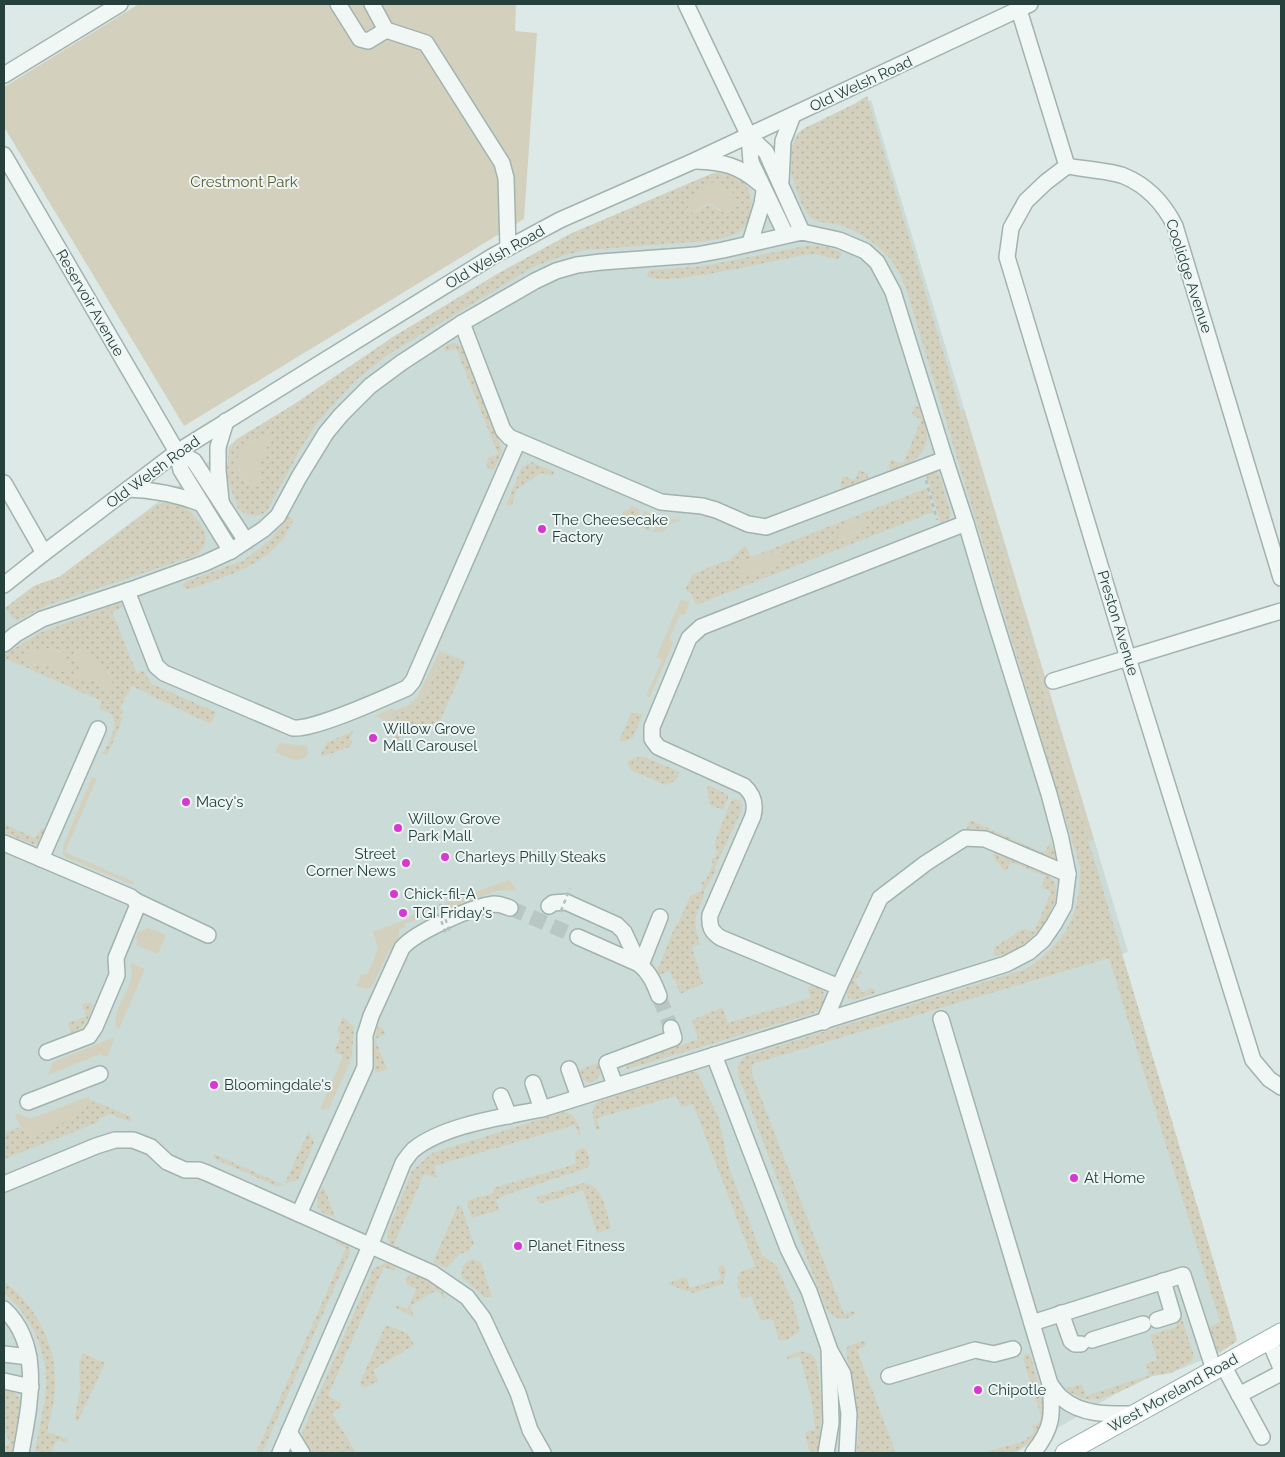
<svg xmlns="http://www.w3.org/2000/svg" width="1285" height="1457" font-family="Raleway,sans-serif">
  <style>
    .built { fill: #cbdbd7 }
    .grass { fill: url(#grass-dots); fill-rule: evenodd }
    .green { fill: #d3d1be }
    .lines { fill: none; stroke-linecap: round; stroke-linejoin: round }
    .minor-tunnel { stroke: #b8c7c4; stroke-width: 15; stroke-dasharray: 15 8; stroke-linecap: butt }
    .minor-casing { stroke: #a2b3af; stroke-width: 18 }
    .major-casing { stroke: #9cb5af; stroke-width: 21 }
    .path { stroke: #b3c0bd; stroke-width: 2.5; stroke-dasharray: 4 4; stroke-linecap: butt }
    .minor { stroke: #f0f7f5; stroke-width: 15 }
    .major { stroke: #fff; stroke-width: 19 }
    .path-bridge { stroke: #b3c0bd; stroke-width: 2.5; stroke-dasharray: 4 4; stroke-linecap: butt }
    .poi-dot { fill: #d937d5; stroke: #edf6f4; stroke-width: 2 }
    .labels { text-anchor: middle; stroke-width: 4; stroke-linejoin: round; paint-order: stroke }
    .street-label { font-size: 15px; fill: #26403b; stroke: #edf6f4 }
    .park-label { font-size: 15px; fill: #5d5d32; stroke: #edf6f4 }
    .poi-label { font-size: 15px; fill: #26403b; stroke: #edf6f4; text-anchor: start }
  </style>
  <defs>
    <pattern id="grass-dots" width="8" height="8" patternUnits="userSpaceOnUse" patternTransform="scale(1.25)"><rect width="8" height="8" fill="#d3d1be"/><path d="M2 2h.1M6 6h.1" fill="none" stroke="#b5b4a4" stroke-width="1.8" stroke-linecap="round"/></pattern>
  </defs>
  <rect width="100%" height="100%" fill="#dde9e6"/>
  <polygon class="built" points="871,100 1128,952 1122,954 1237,1340 1234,1343 1219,1353 1171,1373 1152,1376 1117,1393 1015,1453 4,1453 4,609 34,586 59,577 150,508 237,439 293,405 393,337 499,273 570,234 711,174"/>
  <g class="grass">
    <path d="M 867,96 L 1237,1340 L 1234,1343 L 1219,1353 L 1208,1328 L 1220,1322 L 1109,958 L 755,1063 L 752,1066 L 752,1074 L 844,1314 L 854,1311 L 855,1315 C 843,1322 832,1319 825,1306 L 738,1075 C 737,1067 739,1060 746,1056 L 1026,969 C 1066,942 1080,917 1080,867 L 906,288 C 901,278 897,266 889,258 C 877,243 857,230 839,225 C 831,222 820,224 813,219 C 798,210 788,162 787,145 L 793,145 L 798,133 L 803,129 L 856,103 Z"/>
    <path d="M 730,170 C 733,172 737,174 740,177 C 755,191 757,222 737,233 C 728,238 716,239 707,241 L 585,250 L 562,256 L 533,267 L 389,354 L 354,382 L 316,424 L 301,448 L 267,511 C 257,518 246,517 238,508 L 222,464 L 228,463 L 229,449 L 237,439 L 293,405 L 393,337 L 499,273 L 570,234 L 711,174 L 719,173 L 728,175 ZM 692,195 L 736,202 L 729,212 C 711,214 717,195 694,213 L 687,210 ZM 261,437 L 271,439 L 260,461 L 260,476 L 258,481 L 247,484 L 237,467 L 244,450 L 251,441 Z"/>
    <path d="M 810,245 L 827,247 L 841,252 L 842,256 L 837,259 L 814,254 L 804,255 C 780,259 660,288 647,276 L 648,271 L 652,270 L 704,266 Z"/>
    <polygon points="455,343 461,346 463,350 502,449 501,454 494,470 489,469 486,465 488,458 498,454 456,348 445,352 444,348 447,345"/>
    <path d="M 915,406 L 921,408 C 923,416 927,426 927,435 C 928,454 909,467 891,470 L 889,466 L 891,460 L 903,464 L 921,420 L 912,414 Z"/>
    <polygon points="532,462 554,472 553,476 541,473 517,489 511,507 506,505 521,469 524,466"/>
    <polygon points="924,469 934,469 940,475 951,514 946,523 941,525"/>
    <polygon points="859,470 868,474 868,478 845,488 840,487 843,476 855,480"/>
    <path d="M 927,488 L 933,512 L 696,605 L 691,593 L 685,590 L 692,575 L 712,566 L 730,560 L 745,545 L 751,557 ZM 861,518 L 865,518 L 863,530 L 852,538 L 842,540 L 842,529 L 853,520 ZM 779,552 L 781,563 L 754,575 L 744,575 L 741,562 L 766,553 Z"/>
    <path d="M 174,499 C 185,505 205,524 206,538 C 206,545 201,551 197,555 L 48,605 L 16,621 L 5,608 L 34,586 L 59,577 L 156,505 L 166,502 L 173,504 Z"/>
    <polygon points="631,506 641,510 638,517 656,525 652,526 649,531 625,520 626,517 622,515 625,510 629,510"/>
    <path d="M 289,516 L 292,518 L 293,521 C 276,563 228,576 190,589 L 183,588 L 183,584 L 187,581 L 244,560 L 269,541 Z"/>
    <path d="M 120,603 L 123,605 L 121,608 L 112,612 L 137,674 L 143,671 L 152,684 L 216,712 L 210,724 L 132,686 L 120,707 L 123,711 L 120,717 L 123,718 L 107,756 L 103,754 C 107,745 121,724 111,714 C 108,712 103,710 99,709 L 102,701 L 7,659 L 4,664 L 4,655 L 39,633 ZM 49,648 L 63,652 L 72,670 C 63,674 50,669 42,663 L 34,665 L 26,652 ZM 76,649 C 87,653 92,658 100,665 C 103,668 107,669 110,672 L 110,675 L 101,686 L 96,680 L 88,682 L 82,672 L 83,671 L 76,664 L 74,651 Z"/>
    <polygon points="445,653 466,662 440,721 399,737 400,741 396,742 389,722 385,720 392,717 425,694"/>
    <polygon points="631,713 643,714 633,738 627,741 619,741"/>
    <polygon points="353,731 350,738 352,742 350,747 323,756 320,756 326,743"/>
    <polygon points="642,756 680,772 675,781 666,785 630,770 627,761"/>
    <polygon points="709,785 728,795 728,799 723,810 710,805 707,789"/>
    <path d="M 734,799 L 739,800 L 742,805 L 742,810 L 715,867 L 716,871 L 704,891 C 704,900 698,907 696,917 C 694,926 698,936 700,945 L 692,947 L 703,984 L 680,994 L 675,979 L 673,980 L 670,971 L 656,976 L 657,971 L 676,924 L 678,924 L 690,896 L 701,891 L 703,887 L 701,883 L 706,880 L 713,864 L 711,859 L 716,857 L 717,853 L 714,844 L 731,801 Z"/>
    <polygon points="970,820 1044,853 1051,842 1056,858 1051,860 985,830 969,832 966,831"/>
    <polygon points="4,824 35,838 41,828 44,829 44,831 38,844 33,845 4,832"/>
    <path d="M 995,851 L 1048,875 C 1059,884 1058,894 1053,906 C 1044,930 1023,951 998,956 L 994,955 L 994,948 L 1021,930 L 1026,929 L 1034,932 L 1051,892 L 1042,887 L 1045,876 L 1011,862 L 1007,870 L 1004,871 L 993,856 Z"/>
    <polygon points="857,969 860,970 862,973 854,980 863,993 870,988 874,989 875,993 854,1000 848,998 846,991"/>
    <path d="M 813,984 L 821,987 C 827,998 825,1007 814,1013 L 627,1069 L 626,1065 L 698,1039 L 692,1020 L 721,1008 L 723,1009 L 728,1023 L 810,998 L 808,989 Z"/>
    <path d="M 90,1002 L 93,1006 C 88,1019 85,1029 71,1033 L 68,1023 L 86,1016 L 82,1005 Z"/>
    <polygon points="343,1017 354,1027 352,1054 350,1062 342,1059 342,1055 334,1052 340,1038 337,1031"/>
    <path d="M 378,1027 L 383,1028 L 386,1034 L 375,1039 L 387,1069 L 376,1073 C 373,1064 373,1036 378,1027 Z"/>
    <polygon points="597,1063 599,1064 601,1073 596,1080 590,1083 581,1079 578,1071"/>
    <path d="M 690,1072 L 697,1072 L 719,1119 L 729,1168 L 762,1255 L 776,1265 L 793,1303 L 800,1330 C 795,1336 789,1339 782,1341 L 779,1340 L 773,1320 L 768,1319 L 761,1321 L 751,1296 L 742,1299 C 738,1289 735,1283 740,1272 L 755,1266 L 693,1104 L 681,1107 L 676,1096 L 597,1118 L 600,1129 L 596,1130 C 593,1118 589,1109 599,1101 Z"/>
    <path d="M 94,1101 L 131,1117 L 130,1122 L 110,1114 L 98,1119 L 99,1122 L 4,1159 L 4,1133 L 20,1127 C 22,1129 24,1131 27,1132 C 40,1138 71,1122 75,1109 L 88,1106 Z"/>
    <path d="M 564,1112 C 576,1114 579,1124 581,1136 L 579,1135 L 575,1125 L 434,1166 L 437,1178 L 424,1174 L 394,1244 L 403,1250 L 399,1251 L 390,1245 L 387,1233 L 412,1171 L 432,1153 Z"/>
    <polygon points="308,1132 310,1133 314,1142 298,1180 285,1183"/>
    <path d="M 581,1148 L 584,1148 L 587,1151 L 590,1163 L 587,1168 L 505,1195 L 496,1200 L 499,1210 L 472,1218 L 467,1204 L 469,1200 L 494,1193 L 493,1188 L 576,1164 C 575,1157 573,1152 581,1148 Z"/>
    <polygon points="214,1154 284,1185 276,1186 213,1158"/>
    <path d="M 583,1183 C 604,1184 606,1212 611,1228 L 597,1233 L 583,1190 L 539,1204 L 537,1197 Z"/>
    <polygon points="322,1187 324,1187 335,1217 324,1214 317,1206 318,1196"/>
    <polygon points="458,1205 461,1206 474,1244 468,1251 460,1254 446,1268 433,1262"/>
    <polygon points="338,1240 348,1245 350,1252 262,1453 256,1453 346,1248 336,1243 336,1241"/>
    <path d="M 473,1259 L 481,1262 L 492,1297 L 484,1297 L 461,1277 C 463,1267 462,1262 473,1259 Z"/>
    <polygon points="385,1263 395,1266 396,1270 394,1271 384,1267 328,1396 341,1403 341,1407 332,1413 356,1453 311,1453 302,1439 303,1431 373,1269"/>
    <polygon points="724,1266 726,1272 723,1284 693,1293 667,1284 684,1277 687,1279 690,1288 721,1279 718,1269 720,1266"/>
    <path d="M 410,1274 C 423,1277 441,1286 446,1298 L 444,1299 L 437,1290 L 410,1306 L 414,1317 L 396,1308 L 396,1306 L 398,1305 L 408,1309 L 416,1289 L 406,1284 L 406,1280 Z"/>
    <path d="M 4,1281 C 37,1307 58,1347 55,1390 C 54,1404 50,1418 47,1432 L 66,1438 L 69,1440 L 66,1443 L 57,1439 L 51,1453 L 35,1453 C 38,1432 44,1410 46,1388 C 48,1352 31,1315 4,1293 Z"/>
    <polygon points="1173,1315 1180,1315 1182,1319 1193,1353 1193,1360 1171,1373 1152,1376 1117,1393 1099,1399 1085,1399 1072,1393 1070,1394 1067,1390 1067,1388 1082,1384 1086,1396 1149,1375 1146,1364 1157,1360 1150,1335 1177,1327"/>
    <polygon points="387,1325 408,1334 414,1345 373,1370 378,1381 364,1388 360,1385 361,1380 385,1326"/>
    <polygon points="863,1341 866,1341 867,1345 857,1350 896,1453 888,1453 885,1451 873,1453 857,1453 859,1423 846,1351 848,1346"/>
    <polygon points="800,1351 811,1354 816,1360 822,1401 819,1453 810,1453 805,1434 807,1431 815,1430 812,1401 800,1356 789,1359 787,1359 788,1356"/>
    <polygon points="83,1353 105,1363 78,1421 76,1421 75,1418 80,1388 79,1362"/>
    <path d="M 1025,1354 L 1029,1354 L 1031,1357 L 1042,1397 L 1044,1414 L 1043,1426 L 1032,1440 L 1015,1453 L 982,1453 L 1022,1442 L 1034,1433 L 1032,1426 C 1037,1425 1041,1422 1041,1417 L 1023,1358 Z"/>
    <polygon points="4,1390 16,1394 22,1402 13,1453 4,1453 4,1447 9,1444 10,1442 4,1431"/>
  </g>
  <g class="green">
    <polygon points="139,4 516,4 515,31 537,33 524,219 184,426 4,127 4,87"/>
    <path d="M 714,182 L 732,191 L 736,202 L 731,210 L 725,212 C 720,211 715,205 710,204 C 701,203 696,214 687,213 C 690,195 695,186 714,182 Z"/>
    <polygon points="964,409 1094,840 1089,841 961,410"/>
    <polygon points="266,435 270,437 271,439 260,461 260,476 258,481 251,486 244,479 235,461 248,443"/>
    <polygon points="644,511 664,518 681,520 668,525 666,530 662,532 652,532 660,523 642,516"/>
    <path d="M 861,518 L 868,519 L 868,526 L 852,538 L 838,539 L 837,535 C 843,526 851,521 861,518 Z"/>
    <path d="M 780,552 L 783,553 L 784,556 C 784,558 782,562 781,563 C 775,569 752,577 744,575 C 741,573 741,572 739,568 L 741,562 L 766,553 Z"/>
    <polygon points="681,599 690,603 685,614 680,615 670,636 671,641 673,643 650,697 646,696 662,660 656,658"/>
    <path d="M 49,648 L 63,653 L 73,669 L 72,671 C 63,674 50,669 42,663 C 34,663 28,668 22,659 L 22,654 L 27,652 Z"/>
    <path d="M 76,649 C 80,651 85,651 88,654 C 96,659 100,666 108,669 L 113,684 L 111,689 L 105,690 L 96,680 L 84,682 L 76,679 L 76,674 L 83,671 L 76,664 L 74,651 Z"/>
    <polygon points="442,651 445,653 425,694 419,703 385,720 374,716 393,708 394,711 408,705 417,698 439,653"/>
    <polygon points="280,743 307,746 308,753 306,757 296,761 275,752"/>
    <polygon points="92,777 97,778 65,852 134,882 133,885 67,858 63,855 63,846"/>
    <polygon points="509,880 517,890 496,891 453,908 444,903"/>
    <polygon points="430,908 431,914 404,924 405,926 399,930 399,936 387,954 372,987 366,989 356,986 361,975 368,973 378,949 373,932 410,918 410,916"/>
    <polygon points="149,928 166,935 158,954 136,945 138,940 135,939 138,932"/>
    <path d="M 131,963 L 145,969 L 119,1029 L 116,1026 C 113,1010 128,994 131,979 C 132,974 131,968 131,963 Z"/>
    <polygon points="115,1037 107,1057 100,1054 48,1075 53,1062"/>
    <polygon points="342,1059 350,1062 329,1108 324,1110 320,1109"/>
    <path d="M 90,1096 L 89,1099 L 94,1101 L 88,1106 L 75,1109 C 74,1117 66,1121 59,1125 C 39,1136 24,1140 15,1115 L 17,1113 L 30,1119 Z"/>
  </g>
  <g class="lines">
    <g class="minor-tunnel">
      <polyline points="510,908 578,937"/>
      <polyline points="659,996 671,1028"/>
    </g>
    <defs>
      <g id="minor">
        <polyline points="338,4 360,39 368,41 386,30"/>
        <polyline points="372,4 386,30 426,43 502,163 506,178 508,248"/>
        <polyline points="686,4 749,136 751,162 786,235"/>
        <path d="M 1019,10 L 1067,166 C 1082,169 1112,171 1124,176 C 1148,186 1164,204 1175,226 L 1281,578"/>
        <polyline points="4,75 120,4"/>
        <polyline points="749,136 766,152 802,232"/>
        <polyline points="4,155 177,452 181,470 231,551"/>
        <path d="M 696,161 C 723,162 738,165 759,183"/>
        <polyline points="1067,166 1046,182 1026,201 1011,228 1007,257 1128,658 1253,1060 1269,1079 1281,1087"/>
        <polyline points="781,181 783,141 793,115"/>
        <polyline points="750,243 762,204 764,191"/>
        <polyline points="462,323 503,430 509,437 661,502 702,506 716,510 748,524 766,527 945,459"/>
        <polyline points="177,452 194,461 246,541"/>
        <polyline points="4,483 44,553"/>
        <path d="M 128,489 C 155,490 177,494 202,504"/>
        <polyline points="221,501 218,470 218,447 226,421"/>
        <polyline points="4,585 44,553 177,452 493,256 560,220 694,161 1030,4"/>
        <path d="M 127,591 L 156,666 L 164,673 L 293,728 C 315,730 384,698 407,688 L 413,681 L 518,441"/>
        <path d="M 4,644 L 16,634 L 42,619 L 136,588 L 205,563 L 231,551 L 264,529 L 278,516 L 299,477 L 326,433 L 341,415 L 370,386 L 401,363 L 462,323 L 535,281 L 556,271 L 577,265 L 601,262 L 696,255 L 723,250 L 802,232 L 839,240 L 865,251 L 877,262 L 893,292 L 945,459 L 966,523 L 990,604 L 1049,794 L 1061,839 L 1068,874 L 1064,906 L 1054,924 L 1043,940 L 1029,952 L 1006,964 L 542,1109 C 503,1117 443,1125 413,1150 C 409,1154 406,1159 403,1163 L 370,1246 L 280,1453"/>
        <polyline points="1053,681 1281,611"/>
        <polyline points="4,843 131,897 136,901 137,907 116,958 117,975 95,1027 89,1036 47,1052"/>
        <polyline points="41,859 98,729"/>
        <polyline points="136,901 208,935"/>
        <polyline points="549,906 553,903 566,902 617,925 624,932 639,964"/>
        <path d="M 578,937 L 639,964 C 650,973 654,983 659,996"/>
        <polyline points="641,965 660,917"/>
        <polyline points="839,987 880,898 926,863 965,838 985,839 1068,874"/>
        <path d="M 941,1019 L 1050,1384 C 1053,1415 1053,1428 1033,1453"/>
        <path d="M 824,1022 L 839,987 L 721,938 C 711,932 709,926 710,915 L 753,816 C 756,804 754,795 744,786 L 658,747 L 652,739 L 652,727 L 689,638 L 701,627 L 966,523"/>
        <polyline points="714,1055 788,1249 809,1291 829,1348 831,1423 826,1453"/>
        <polyline points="569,1069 579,1097"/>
        <polyline points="533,1083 542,1109"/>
        <polyline points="615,1085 607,1063 674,1038 671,1028"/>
        <polyline points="501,1096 509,1116"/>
        <polyline points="28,1102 100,1074"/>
        <polyline points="4,1184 96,1146 115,1140 133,1140 151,1147 167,1162 185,1170 199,1170 207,1173 432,1273 467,1297 483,1318 518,1393 530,1430 543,1453"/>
        <path d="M 299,1214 L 365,1067 L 365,1035 L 371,1016 L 402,948 C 415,932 474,906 494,904 C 500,904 505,906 510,908"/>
        <path d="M 4,1309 C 44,1346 29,1407 21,1453"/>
        <polyline points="1061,1313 1071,1341 1075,1344 1081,1344"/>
        <polyline points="1157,1320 1173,1315 1163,1281"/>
        <polyline points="1032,1323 1183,1275 1214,1370"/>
        <polyline points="1092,1340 1143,1324"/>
        <polyline points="1269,1340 1281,1368"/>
        <polyline points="829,1349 843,1374 849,1414 847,1453"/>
        <polyline points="4,1354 29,1357"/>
        <polyline points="1223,1365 1262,1437"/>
        <polyline points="889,1376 975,1350 994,1354 1013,1349"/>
        <polyline points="4,1381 31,1387"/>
        <path d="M 1050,1384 C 1054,1389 1058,1396 1063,1399 C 1083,1416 1112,1414 1136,1414"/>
        <polyline points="1239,1395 1281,1373"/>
        <polyline points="289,1432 302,1453"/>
      </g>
      <polyline id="major" points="1065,1453 1281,1333"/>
    </defs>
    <use href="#minor" class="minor-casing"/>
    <use href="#major" class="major-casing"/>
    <polyline class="path" points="926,480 937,520"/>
    <use href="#minor" class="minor"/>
    <use href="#major" class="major"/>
    <g class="path-bridge">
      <polyline points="440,904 450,932"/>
      <polyline points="436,906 446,934"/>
      <polyline points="561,911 570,888"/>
    </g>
  </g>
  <g class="poi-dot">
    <circle cx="542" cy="529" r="5"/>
    <circle cx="373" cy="738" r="5"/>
    <circle cx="186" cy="802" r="5"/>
    <circle cx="398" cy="828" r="5"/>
    <circle cx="445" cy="857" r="5"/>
    <circle cx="406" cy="863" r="5"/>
    <circle cx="394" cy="894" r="5"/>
    <circle cx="403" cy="913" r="5"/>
    <circle cx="214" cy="1085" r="5"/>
    <circle cx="1074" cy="1178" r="5"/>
    <circle cx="518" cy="1246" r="5"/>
    <circle cx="978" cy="1390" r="5"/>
  </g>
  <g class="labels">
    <g class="street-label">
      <text transform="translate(861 84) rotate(-25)" y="5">Old Welsh Road</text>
      <text transform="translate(495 257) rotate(-30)" y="5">Old Welsh Road</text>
      <text transform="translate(1189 276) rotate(72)" y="5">Coolidge Avenue</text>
      <text transform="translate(90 303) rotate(60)" y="5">Reservoir Avenue</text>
      <text transform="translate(153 472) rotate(-36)" y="5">Old Welsh Road</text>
      <text transform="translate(1118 623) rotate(73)" y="5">Preston Avenue</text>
      <text transform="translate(1173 1393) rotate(-29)" y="5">West Moreland Road</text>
    </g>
    <g class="park-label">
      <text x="244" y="187">Crestmont Park</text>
    </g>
    <g class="poi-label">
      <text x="552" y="525">The Cheesecake<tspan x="552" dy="17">Factory</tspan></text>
      <text x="383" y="734">Willow Grove<tspan x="383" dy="17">Mall Carousel</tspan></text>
      <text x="196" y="807">Macy's</text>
      <text x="408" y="824">Willow Grove<tspan x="408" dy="17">Park Mall</tspan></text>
      <text x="396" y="859" text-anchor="end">Street<tspan x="396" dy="17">Corner News</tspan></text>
      <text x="455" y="862">Charleys Philly Steaks</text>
      <text x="404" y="899">Chick-fil-A</text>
      <text x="413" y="918">TGI Friday's</text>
      <text x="224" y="1090">Bloomingdale's</text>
      <text x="1084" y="1183">At Home</text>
      <text x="528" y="1251">Planet Fitness</text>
      <text x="988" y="1395">Chipotle</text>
    </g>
  </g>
  <rect width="1285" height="1457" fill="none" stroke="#26403b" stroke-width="10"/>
</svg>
